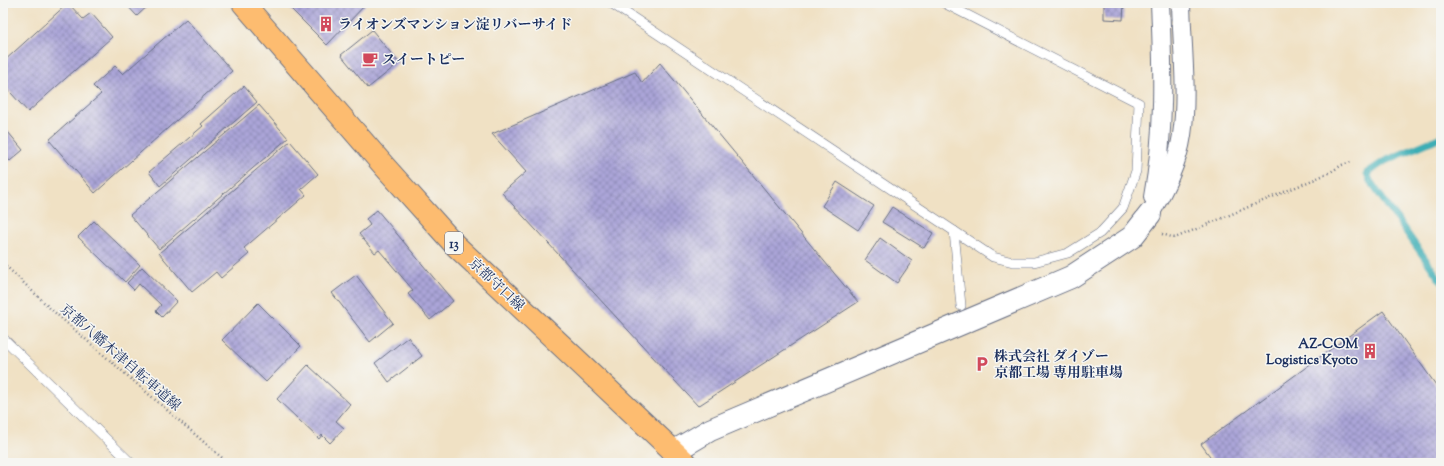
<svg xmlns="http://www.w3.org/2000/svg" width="1444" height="466" font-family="'Sorts Mill Goudy','Noto Serif JP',serif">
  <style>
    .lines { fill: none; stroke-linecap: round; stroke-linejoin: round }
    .stream { stroke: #3daeb5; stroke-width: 7 }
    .building { fill: url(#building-cross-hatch) }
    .service-casing { stroke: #666d82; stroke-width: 10 }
    .minor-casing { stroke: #666d82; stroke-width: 20 }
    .tertiary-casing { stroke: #666d82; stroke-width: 24 }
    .primary-casing { stroke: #666d82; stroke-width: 24 }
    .path { stroke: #666d82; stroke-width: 2.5; stroke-dasharray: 1 3; stroke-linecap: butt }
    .service { stroke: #fff; stroke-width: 9 }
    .minor { stroke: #fff; stroke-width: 18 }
    .tertiary { stroke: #fff; stroke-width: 22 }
    .primary { stroke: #fdbc70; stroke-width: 22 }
    .labels { text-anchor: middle; stroke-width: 3; stroke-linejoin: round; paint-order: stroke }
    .shield { fill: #f6f6f2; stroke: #5d6b8a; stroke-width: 1 }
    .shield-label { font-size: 13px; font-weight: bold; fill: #1b2f5e }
    .poi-label { font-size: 14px; font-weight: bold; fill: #1b2f5e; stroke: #f6f6f2; text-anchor: start }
    .street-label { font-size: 14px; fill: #1b2f5e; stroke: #f6f6f2 }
  </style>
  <defs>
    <pattern id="building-cross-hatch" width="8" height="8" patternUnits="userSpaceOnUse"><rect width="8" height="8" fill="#aba5d8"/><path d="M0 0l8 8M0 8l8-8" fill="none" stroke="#8a87b2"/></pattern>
  </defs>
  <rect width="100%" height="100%" fill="#f6f6f2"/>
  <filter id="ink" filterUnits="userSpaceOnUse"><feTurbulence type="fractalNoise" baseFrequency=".025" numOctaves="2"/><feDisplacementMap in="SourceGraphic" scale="8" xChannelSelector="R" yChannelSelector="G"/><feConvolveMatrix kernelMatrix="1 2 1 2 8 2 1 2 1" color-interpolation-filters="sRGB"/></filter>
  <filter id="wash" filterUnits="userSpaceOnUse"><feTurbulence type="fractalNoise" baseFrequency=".012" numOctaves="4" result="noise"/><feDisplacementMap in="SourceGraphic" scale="16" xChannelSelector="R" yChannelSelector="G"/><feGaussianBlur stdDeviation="0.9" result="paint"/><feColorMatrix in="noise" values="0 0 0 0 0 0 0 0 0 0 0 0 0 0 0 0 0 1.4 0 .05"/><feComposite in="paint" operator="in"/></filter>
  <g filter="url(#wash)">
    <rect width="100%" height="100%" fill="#f0e1c4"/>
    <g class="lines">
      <polyline class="stream" points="1441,137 1385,161 1367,173 1370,181 1441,281"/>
    </g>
    <g id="blocks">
      <g class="building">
        <polygon points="68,3 83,19 91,13 112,37 28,112 3,84 3,62"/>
        <polygon points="125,3 151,3 137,16"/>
        <polygon points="293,3 367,3 327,45 289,7"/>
        <polygon points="1104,3 1124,3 1123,20 1104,19"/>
        <polygon points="186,19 232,71 95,193 49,140 101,94 93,86 115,66 123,74"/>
        <polygon points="372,30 399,63 368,88 341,55"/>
        <polygon points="660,63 858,302 698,406 502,193 526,172 492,134 635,72 642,83"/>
        <polygon points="244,86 257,102 160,186 149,172 203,126 201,124"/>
        <polygon points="259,105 288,138 159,249 130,215"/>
        <polygon points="3,126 23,150 10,161 3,154"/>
        <polygon points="290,141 318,174 301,189 306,195 244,248 249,254 221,278 216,272 192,292 159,253"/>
        <polygon points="837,182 874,206 858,230 822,206"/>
        <polygon points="892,207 933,233 924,248 882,222"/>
        <polygon points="377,210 453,301 430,320 408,294 413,290 379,250 375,253 359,234 370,225 366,219"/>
        <polygon points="94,221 140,265 125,282 78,237"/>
        <polygon points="880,238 912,261 897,283 865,260"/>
        <polygon points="142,267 177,301 162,317 156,311 161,305 139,284 134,290 127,283"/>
        <polygon points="356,275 393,323 370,342 332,293"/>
        <polygon points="258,303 301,346 266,382 222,340"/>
        <polygon points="1383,311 1441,392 1441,463 1215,463 1201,444"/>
        <polygon points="408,337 422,356 389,382 375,363"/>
        <polygon points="308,365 350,404 336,421 344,428 330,443 322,435 319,439 277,399"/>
      </g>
    </g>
  </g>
  <g filter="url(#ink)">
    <use href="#blocks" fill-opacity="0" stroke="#666d82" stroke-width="1"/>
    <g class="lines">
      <defs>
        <g id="service">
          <polyline points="611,3 954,231 961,306"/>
          <polyline points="944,3 1139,103 1136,171 1123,208 1100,233 1068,253 1034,262 1013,262 993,257 954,231"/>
          <polyline points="3,338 131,463"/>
        </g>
        <g id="minor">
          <path d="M 1153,197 C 1165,133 1163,68 1160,3"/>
          <path d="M 1150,214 C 1164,190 1178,163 1182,135 C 1188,94 1182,45 1181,3"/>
        </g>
        <polyline id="tertiary" points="673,452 710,430 1071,277 1132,237 1150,214"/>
        <polyline id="primary" points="243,3 385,167 455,245 686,463"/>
      </defs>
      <use href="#service" class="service-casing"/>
      <use href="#minor" class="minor-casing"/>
      <use href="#tertiary" class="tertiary-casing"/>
      <use href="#primary" class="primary-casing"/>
      <g class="path">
        <polyline points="1162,234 1175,238 1329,173 1342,165 1351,162"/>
        <polyline points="3,263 53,311 228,463"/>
      </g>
      <use href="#service" class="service"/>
      <use href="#minor" class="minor"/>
      <use href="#tertiary" class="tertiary"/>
      <use href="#primary" class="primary"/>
    </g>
  </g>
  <defs>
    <symbol id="building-bare" viewBox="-9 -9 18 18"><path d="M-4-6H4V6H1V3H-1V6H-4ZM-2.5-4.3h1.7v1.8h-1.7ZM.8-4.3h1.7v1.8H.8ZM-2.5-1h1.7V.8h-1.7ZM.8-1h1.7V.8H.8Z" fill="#d1495b" stroke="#f6f6f2" stroke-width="2.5" paint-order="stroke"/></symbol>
    <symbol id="cafe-bare" viewBox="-9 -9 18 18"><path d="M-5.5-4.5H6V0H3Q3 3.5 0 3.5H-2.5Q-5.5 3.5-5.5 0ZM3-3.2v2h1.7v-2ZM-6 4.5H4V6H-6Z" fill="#d1495b" stroke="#f6f6f2" stroke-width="2.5" paint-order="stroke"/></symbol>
    <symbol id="parking-bare" viewBox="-9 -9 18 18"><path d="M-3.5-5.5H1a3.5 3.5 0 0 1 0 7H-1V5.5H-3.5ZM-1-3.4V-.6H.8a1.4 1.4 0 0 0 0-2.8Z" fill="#d1495b" stroke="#f6f6f2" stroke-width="2.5" paint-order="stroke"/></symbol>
  </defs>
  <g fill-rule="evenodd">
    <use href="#building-bare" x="315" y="13" width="22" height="22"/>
    <use href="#cafe-bare" x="359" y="48" width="22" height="22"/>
    <use href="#building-bare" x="1359" y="340" width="22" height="22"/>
    <use href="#parking-bare" x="971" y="353" width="22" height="22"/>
  </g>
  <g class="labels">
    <rect class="shield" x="445" y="232" width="18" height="22" rx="3"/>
    <g class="shield-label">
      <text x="454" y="248">13</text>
    </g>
    <g class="poi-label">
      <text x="338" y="29">ライオンズマンション淀リバーサイド</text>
      <text x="382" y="64">スイートピー</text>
      <text x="1358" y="348" text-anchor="end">AZ-COM<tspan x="1358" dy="16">Logistics Kyoto</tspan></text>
      <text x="994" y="361">株式会社 ダイゾー<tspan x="994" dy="16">京都工場 専用駐車場</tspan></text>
    </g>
    <g class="street-label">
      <text transform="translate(497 284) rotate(43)" y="5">京都守口線</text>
      <text transform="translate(121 357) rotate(41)" y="5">京都八幡木津自転車道線</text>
    </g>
  </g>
  <rect width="1444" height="466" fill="none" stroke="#f6f6f2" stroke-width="16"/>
</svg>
